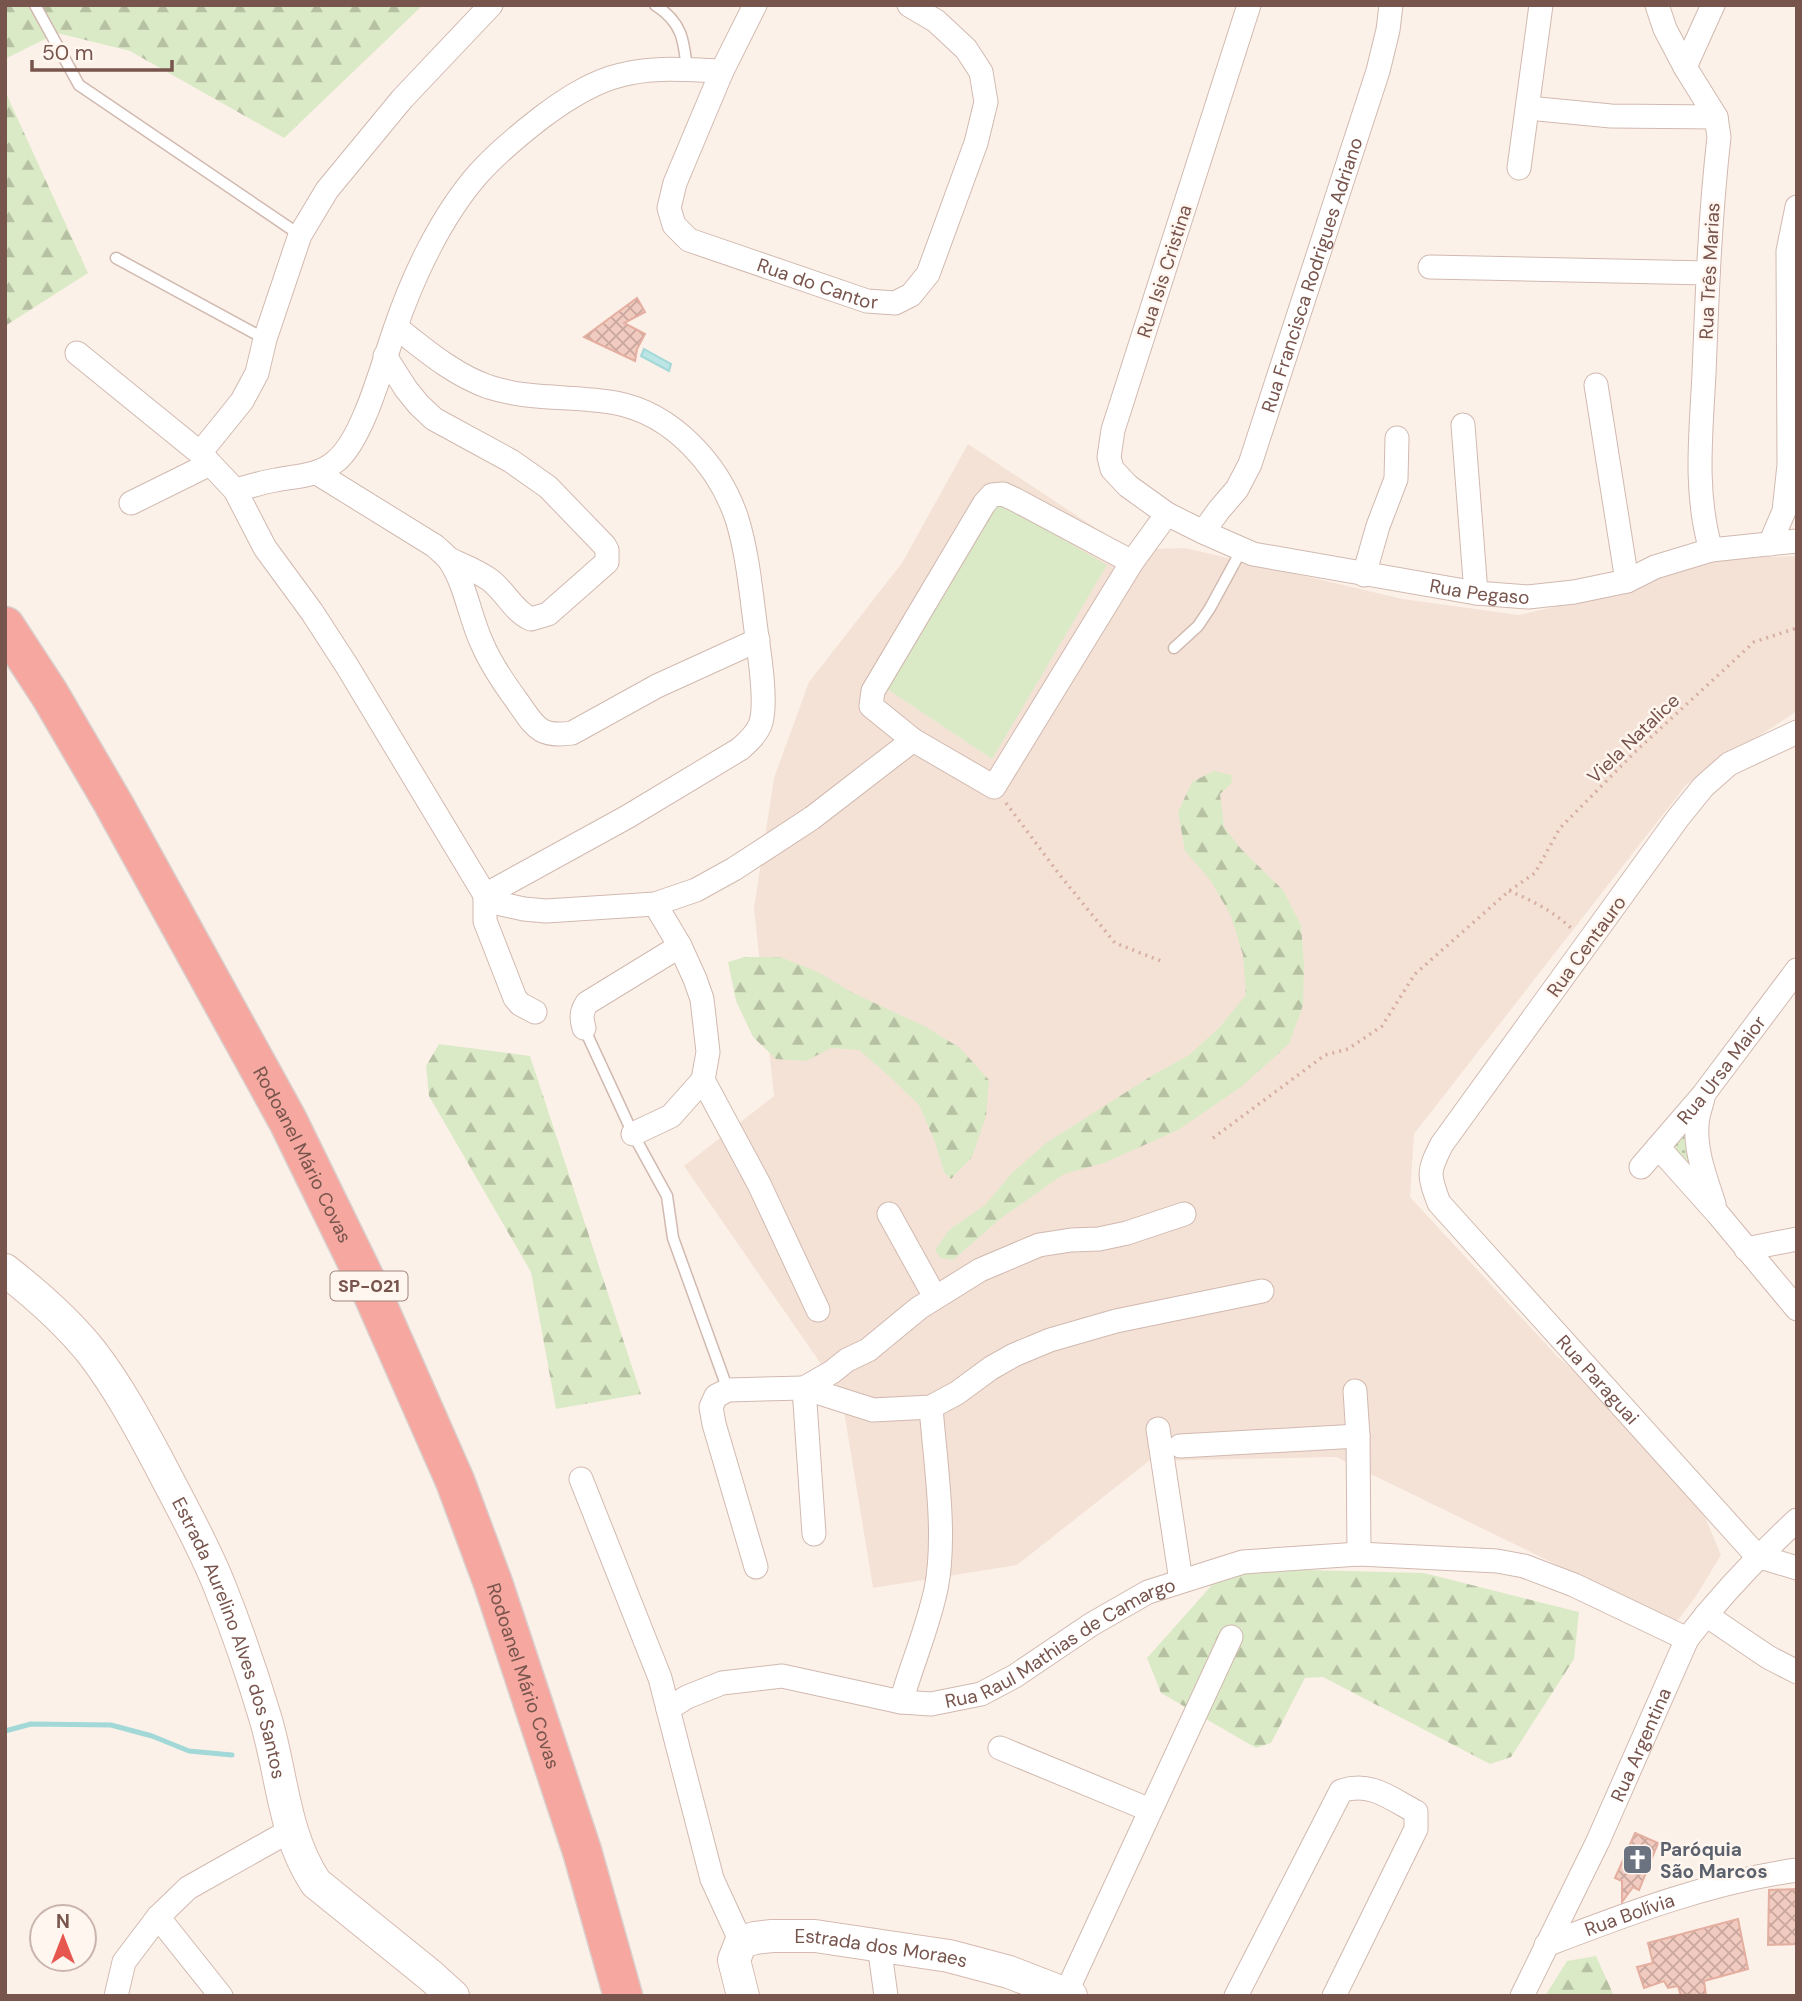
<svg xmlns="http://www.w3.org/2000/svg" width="1802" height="2001" font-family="'DM Sans',sans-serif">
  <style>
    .residential { fill: #f4e2d6 }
    .green { fill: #dbeac6 }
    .forest { fill: url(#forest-firs) }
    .park { fill: url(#park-dots) }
    .water { fill: #bce6e5; stroke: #a2d8d7; stroke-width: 2 }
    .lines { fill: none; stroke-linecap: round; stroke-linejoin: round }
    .stream { stroke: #a2d8d7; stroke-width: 5 }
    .building { fill: url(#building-cross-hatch); stroke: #e4afa0; stroke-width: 2 }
    .lane-casing { stroke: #d1b9b0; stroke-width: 13 }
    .street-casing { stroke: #d1b9b0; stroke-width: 25 }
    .secondary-casing { stroke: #d6bab0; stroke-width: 34 }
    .highway-casing { stroke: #d9cfcd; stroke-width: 41 }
    .path { stroke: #d7aea2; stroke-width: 3.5; stroke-dasharray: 2 5; stroke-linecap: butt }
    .lane { stroke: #fff; stroke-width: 10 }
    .street { stroke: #fff; stroke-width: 23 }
    .secondary { stroke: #fff; stroke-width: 32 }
    .highway { stroke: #f6a8a0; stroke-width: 38 }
    .labels { text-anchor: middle; stroke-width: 5; stroke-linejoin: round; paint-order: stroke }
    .shield { fill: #fff6ef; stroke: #a0857d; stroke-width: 2 }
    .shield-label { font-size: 18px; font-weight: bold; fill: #77544c }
    .street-label { font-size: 19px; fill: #77544c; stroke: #fff6ef }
    .worship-label { font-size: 19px; font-weight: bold; fill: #5b616d; stroke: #fff6ef; text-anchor: start }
  </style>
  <defs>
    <pattern id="forest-firs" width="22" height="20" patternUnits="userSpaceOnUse" patternTransform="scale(1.75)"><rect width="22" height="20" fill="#dbeac6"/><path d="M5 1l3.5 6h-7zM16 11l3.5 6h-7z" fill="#b6c0a3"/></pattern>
    <pattern id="park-dots" width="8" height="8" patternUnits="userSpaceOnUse" patternTransform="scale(1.75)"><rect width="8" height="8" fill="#dbeac6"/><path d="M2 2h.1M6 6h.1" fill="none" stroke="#b6c0a3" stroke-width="1.8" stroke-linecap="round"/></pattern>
    <pattern id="building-cross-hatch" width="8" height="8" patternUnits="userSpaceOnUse" patternTransform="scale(1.75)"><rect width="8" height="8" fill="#f2cbc0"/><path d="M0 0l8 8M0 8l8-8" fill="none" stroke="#c9a79e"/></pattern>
  </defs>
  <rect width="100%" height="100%" fill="#fcf1e8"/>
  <polygon class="residential" points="968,444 1129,550 1185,548 1403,599 1519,615 1621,592 1708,559 1797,556 1797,711 1686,785 1414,1134 1410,1197 1558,1357 1643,1432 1692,1486 1721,1555 1696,1596 1676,1623 1336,1457 1149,1461 1017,1565 873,1588 841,1393 684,1166 774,1096 754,908 774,778 809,682 902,563"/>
  <polygon class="green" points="999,502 1107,565 992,759 887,689"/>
  <g class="forest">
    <polygon points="5,5 423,5 284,138 130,51 57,33 5,59"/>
    <polygon points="5,91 88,273 5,326"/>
    <polygon points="1214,771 1231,775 1232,783 1220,794 1224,827 1241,849 1283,890 1301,925 1304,965 1303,1005 1289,1044 1241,1087 1178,1130 1104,1163 1064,1174 1000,1219 953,1260 940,1258 935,1250 949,1230 985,1205 1012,1173 1046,1143 1153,1075 1189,1055 1219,1028 1246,995 1243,955 1231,916 1211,881 1185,851 1178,812 1192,782"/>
    <polygon points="745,957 780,957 818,972 853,993 926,1027 960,1048 989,1080 986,1116 972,1157 951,1179 944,1172 935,1142 919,1105 889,1076 859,1050 831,1048 806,1061 776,1059 753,1037 736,1001 728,962"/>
    <polygon points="439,1044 530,1056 641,1394 556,1409 531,1272 429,1096 426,1066"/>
    <polygon points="1227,1568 1424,1573 1579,1612 1574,1659 1511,1757 1490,1764 1323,1677 1305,1678 1271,1743 1256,1748 1161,1693 1147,1658"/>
    <polygon points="1596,1956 1614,1996 1545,1996 1567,1961"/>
  </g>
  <polygon class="park" points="1683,1134 1685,1138 1694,1171 1671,1147"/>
  <polygon class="water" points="644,349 671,364 669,371 641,356"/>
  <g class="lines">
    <polyline class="stream" points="5,1731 31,1724 111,1725 152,1736 189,1751 232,1755"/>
  </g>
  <g class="building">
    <polygon points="637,298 645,312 624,323 645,334 637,349 635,361 584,337"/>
    <polygon points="1635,1833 1658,1843 1639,1890 1633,1887 1622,1902 1622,1881 1615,1878"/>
    <polygon points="1797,1889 1797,1944 1768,1945 1769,1890"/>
    <polygon points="1738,1919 1748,1969 1704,1981 1706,1996 1681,1996 1678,1986 1668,1988 1664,1981 1644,1988 1637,1967 1653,1963 1648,1943"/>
  </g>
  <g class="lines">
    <defs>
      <g id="lane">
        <polyline points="35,5 79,85 300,235"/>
        <path d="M 655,5 C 682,22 684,40 687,70"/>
        <polyline points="116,258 265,339"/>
        <polyline points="1174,648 1198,626 1210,608 1242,549"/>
        <polyline points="584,1028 633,1134 667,1196 673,1238 728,1390"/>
      </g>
      <g id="street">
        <path id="s1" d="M 755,5 L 722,71 L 675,183 L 669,208 L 674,225 L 689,240 L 867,301 L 895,303 L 911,295 L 928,274 L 976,143 L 986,102 L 981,72 L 966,49 L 936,21 L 909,5"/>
        <path id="s2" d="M 1249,5 L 1113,430 L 1109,457 L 1112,469 L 1128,486 L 1167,514 L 1203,532 L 1253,554 L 1476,593 L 1528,597 L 1574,592 L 1627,581 L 1655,567 L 1711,550 L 1797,541"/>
        <path d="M 1657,5 L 1665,29 L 1685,67 L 1716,117 L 1719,137 C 1710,216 1707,295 1704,374 C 1701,433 1694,493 1711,550"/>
        <polyline points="1685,67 1713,5"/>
        <polyline points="1528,108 1611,116 1716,117"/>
        <polyline points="1519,168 1541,5"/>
        <polyline points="1430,267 1708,273"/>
        <path d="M 396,327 C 424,349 454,375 489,387 C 533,401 573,395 616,403 C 673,414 719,465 737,519 C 748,555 751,593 756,630 C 759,651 768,706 760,725 C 756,735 748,742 740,749 L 627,817 L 485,895 L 485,921 L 515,998 L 520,1004 L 535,1012"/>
        <polyline points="77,353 200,453 235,490 265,548 312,612 347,666 485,895 501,904 524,909 546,911 655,904 696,890 734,869 812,818 913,740"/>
        <path d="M 385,356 L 406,389 L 419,405 L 434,419 L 511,461 L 548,487 L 604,545 L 607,550 L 607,562 L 548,614 L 531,619 C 514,612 505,591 490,580 C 478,571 462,565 449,559"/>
        <polyline points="1596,385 1627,581"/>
        <polyline points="1463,425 1476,593"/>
        <polyline points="200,453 242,401 257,373 265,339 300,235 327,190 402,99 491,5"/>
        <path d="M 317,473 L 435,546 C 440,551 446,555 450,561 C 465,583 470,617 481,641 C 490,663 503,682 517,701 C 535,726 538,738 572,733 L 657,686 L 758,640"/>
        <path d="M 235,490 C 249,487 262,482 276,480 C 298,476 319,476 336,461 C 363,439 382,366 394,332 C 412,278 441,216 479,173 C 498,152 520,134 542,117 C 566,99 592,82 621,75 C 653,66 689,70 722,71"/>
        <polyline points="131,503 210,464"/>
        <path id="s3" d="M 1203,532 L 1219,510 L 1237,489 L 1250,464 L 1378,71 L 1388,30 L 1391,5"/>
        <polyline points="1770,544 1784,511 1789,465 1788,251 1797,207"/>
        <polyline points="1132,562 1014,499 1003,494 992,495 984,504 873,691 871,706 913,740 994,787 1132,562 1167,514"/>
        <polyline points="1364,575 1378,526 1396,479 1397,438"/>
        <path id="s4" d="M 1797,732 L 1729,764 L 1703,787 L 1678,818 L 1442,1144 C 1428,1171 1428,1174 1439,1203 L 1757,1556 L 1797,1568"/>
        <polyline points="655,904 680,946 695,979 702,999 708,1052 703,1080 759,1184 818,1310"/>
        <path d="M 584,1028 C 581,1018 581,1012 587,1003 L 680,946"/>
        <path d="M 1703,1098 C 1701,1107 1697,1116 1697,1125 C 1695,1152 1706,1179 1714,1204"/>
        <polyline points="633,1134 671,1116 703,1080"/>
        <polyline points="1658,1147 1717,1213 1797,1309"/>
        <path id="s5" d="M 1641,1167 L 1703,1095 L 1797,970"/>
        <polyline points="889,1214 935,1297"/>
        <polyline points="1746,1249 1797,1239"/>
        <polyline points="1355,1391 1358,1436 1359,1554"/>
        <polyline points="1158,1429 1181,1581"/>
        <polyline points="1180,1446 1358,1436"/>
        <polyline points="581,1479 660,1678 668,1709"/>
        <polyline points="814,1534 804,1388 832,1372 847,1360 868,1350 919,1308 980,1270 1039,1245 1071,1240 1099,1239 1127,1233 1184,1214"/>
        <polyline points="756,1567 714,1424 711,1407 716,1396 728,1390 804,1388 873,1410 931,1407 957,1393 991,1368 1014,1355 1050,1340 1116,1321 1262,1291"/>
        <polyline points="1706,1615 1768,1657 1797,1672"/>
        <path d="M 901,1702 C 912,1664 928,1627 936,1589 C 947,1535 935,1461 931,1407"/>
        <polyline points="1000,1748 1150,1810"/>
        <polyline points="158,1917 221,1996"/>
        <path id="s6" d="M 741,1942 L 712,1879 L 668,1709 L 687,1697 L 722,1683 L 782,1676 L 901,1702 L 931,1704 L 981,1694 L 1015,1676 L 1092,1624 L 1148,1592 L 1243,1562 L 1300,1558 L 1359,1554 L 1497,1561 L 1524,1566 L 1574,1585 L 1687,1639"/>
        <polyline points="879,1945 886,1996"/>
        <path id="s7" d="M 1546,1945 C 1627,1914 1710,1882 1797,1870"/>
        <polyline points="116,1996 124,1962 158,1917 188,1888 291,1830"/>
        <polyline points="1066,1996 1066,1993 1231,1637"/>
        <path d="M 1236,1996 L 1341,1791 C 1370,1781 1390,1798 1416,1812 L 1416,1829 L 1334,1996"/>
        <path id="s8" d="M 1522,1996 L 1598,1841 L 1687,1639 C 1720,1596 1757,1557 1797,1520"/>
      </g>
      <g id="secondary">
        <path id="s9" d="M 5,1270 C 37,1295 68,1322 93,1354 C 119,1388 139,1426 159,1463 C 180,1504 203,1544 220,1587 C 237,1630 252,1673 265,1717 C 282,1772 283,1834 316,1883 L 431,1976 L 453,1996"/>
        <path id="s10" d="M 743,1996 L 734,1960 L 741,1942 L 755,1938 L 772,1936 L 815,1936 L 949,1956 L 1009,1972 L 1071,1996"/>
      </g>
      <g id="highway">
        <path id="s11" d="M 5,626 L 50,695 L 113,803 L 288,1121 L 373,1295 L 455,1481 L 493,1583 L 582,1851 L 623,1996"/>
      </g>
    </defs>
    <use href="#lane" class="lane-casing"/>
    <use href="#street" class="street-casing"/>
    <use href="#secondary" class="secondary-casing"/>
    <use href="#highway" class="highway-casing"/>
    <g class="path">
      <polyline points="1006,803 1059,874 1115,943 1161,961"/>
      <path d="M 1509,891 C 1532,900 1554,912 1572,929"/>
      <polyline points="1213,1138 1325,1055 1348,1049 1382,1026 1415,974 1509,891 1535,873 1560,828 1636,751 1754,642 1797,628"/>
    </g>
    <use href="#lane" class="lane"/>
    <use href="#street" class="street"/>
    <use href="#secondary" class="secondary"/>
    <use href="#highway" class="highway"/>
  </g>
  <defs>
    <symbol id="church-square" viewBox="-11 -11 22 22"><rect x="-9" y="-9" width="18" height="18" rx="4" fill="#6b7280" stroke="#fff6ef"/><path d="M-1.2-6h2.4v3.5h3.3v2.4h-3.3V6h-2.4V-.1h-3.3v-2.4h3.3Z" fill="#fff"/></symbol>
  </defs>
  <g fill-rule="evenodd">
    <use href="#church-square" x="1620" y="1842" width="35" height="35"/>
  </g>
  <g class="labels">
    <rect class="shield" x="330.5" y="1271.5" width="77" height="29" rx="5"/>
    <g class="shield-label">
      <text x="369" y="1292">SP-021</text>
    </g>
    <g class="street-label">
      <text transform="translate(1164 271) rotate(-72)" y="7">Rua Isis Cristina</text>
      <text transform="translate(1709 271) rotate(-87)" y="7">Rua Três Marias</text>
      <text dy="7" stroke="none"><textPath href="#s3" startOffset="282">Rua Francisca Rodrigues Adriano</textPath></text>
      <text dy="7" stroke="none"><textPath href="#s1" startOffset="396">Rua do Cantor</textPath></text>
      <text dy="7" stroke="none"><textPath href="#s2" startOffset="882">Rua Pegaso</textPath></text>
      <text transform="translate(1633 738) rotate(-44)" y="7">Viela Natalice</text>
      <text transform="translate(1586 946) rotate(-54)" y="7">Rua Centauro</text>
      <text dy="7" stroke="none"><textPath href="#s5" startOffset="126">Rua Ursa Maior</textPath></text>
      <text dy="7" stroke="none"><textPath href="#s11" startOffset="607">Rodoanel Mário Covas</textPath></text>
      <text dy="7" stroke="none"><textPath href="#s4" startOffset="852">Rua Paraguai</textPath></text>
      <text dy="7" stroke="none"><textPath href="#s9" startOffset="439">Estrada Aurelino Alves dos Santos</textPath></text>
      <text dy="7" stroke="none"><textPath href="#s6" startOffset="662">Rua Raul Mathias de Camargo</textPath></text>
      <text dy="7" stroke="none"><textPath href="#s11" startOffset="1174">Rodoanel Mário Covas</textPath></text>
      <text dy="7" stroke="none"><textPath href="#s8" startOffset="278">Rua Argentina</textPath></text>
      <text dy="7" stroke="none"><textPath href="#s7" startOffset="89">Rua Bolívia</textPath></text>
      <text dy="7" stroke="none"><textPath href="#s10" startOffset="198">Estrada dos Moraes</textPath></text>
    </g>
    <g class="worship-label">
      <text x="1660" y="1856">Paróquia<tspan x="1660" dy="22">São Marcos</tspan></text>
    </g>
  </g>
  <rect width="1802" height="2001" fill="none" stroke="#77544c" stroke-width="14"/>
  <g transform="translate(63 1938)"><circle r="33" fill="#fff6ef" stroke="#c9b5ae" stroke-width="2"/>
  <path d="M0-5L12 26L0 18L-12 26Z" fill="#e5574f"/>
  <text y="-10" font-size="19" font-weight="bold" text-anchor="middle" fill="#77544c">N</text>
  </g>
  <path d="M32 60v10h140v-10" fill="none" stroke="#77544c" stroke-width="3.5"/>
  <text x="42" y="60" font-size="21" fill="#77544c" stroke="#fff6ef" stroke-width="5" paint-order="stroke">50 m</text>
</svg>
